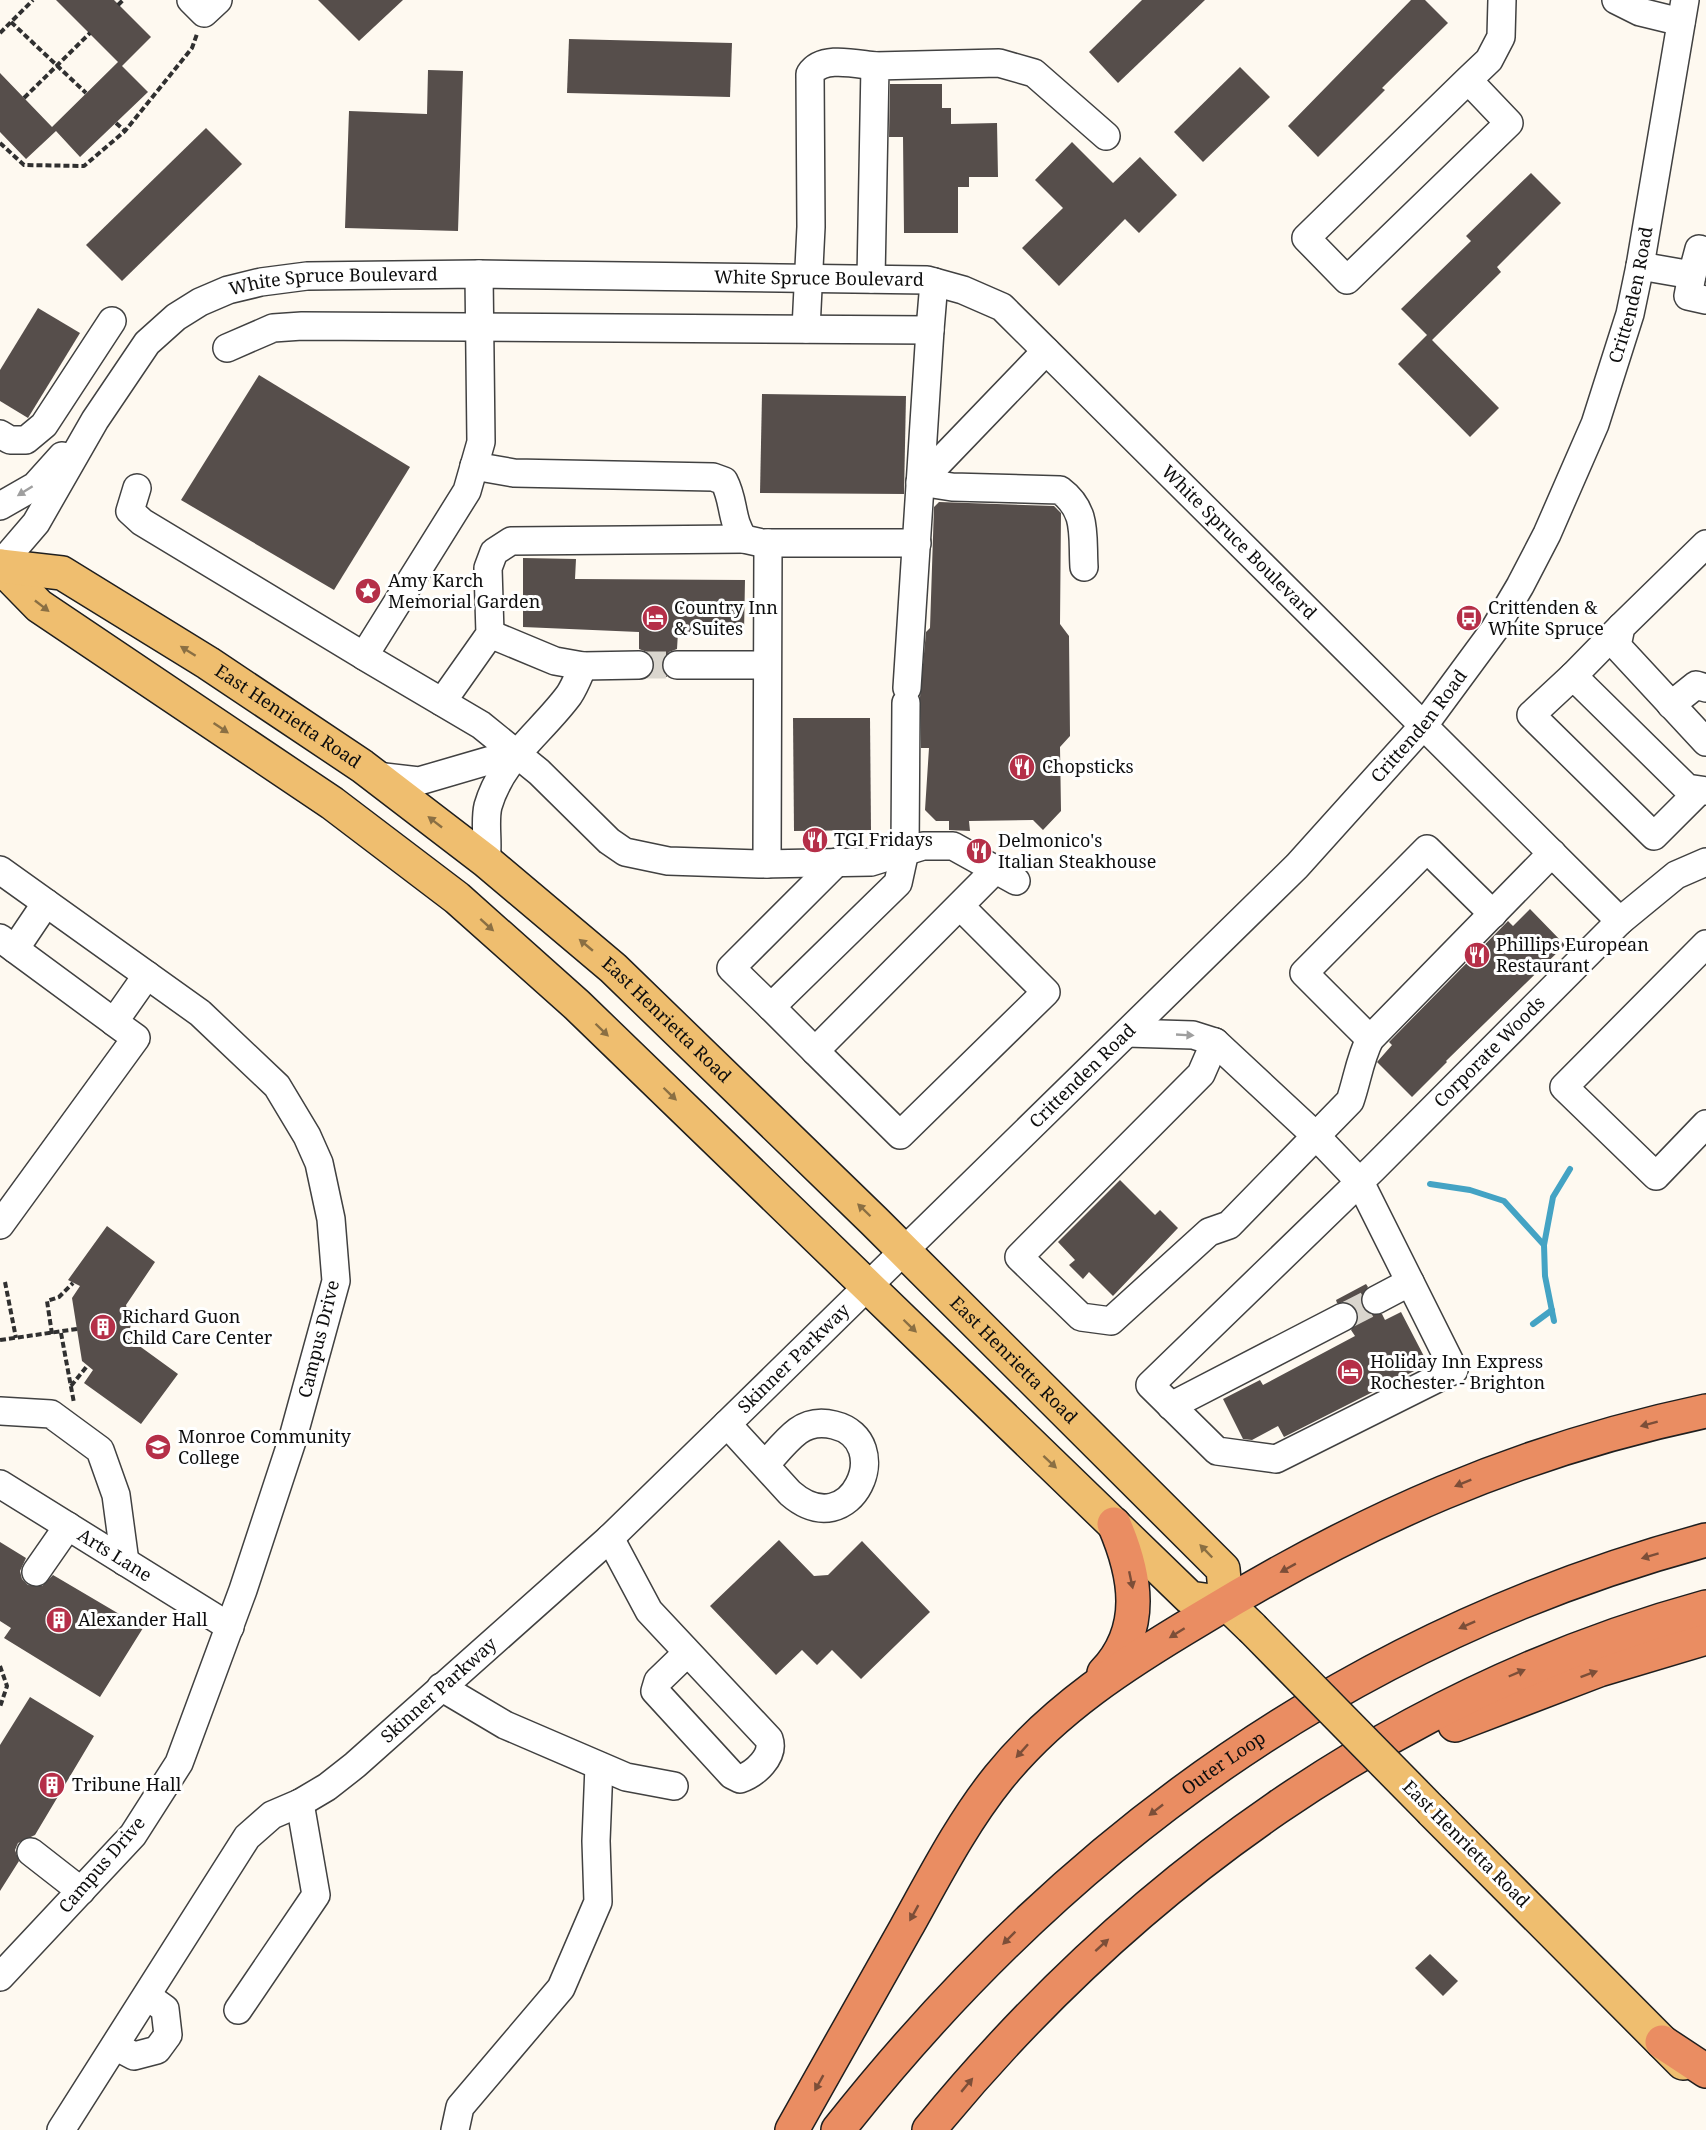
<svg xmlns="http://www.w3.org/2000/svg" width="1706" height="2130" font-family="'Noto Serif',serif">
  <style>
    .lines { fill: none; stroke-linecap: round; stroke-linejoin: round }
    .stream { stroke: #44a3c4; stroke-width: 6 }
    .building { fill: #564e4b }
    .minor-tunnel { stroke: #dad6ce; stroke-width: 27; stroke-dasharray: 27 14; stroke-linecap: butt }
    .minor-casing { stroke: #414141; stroke-width: 30 }
    .major-casing { stroke: #1f1f1f; stroke-width: 36 }
    .highway-casing { stroke: #1f1f1f; stroke-width: 36 }
    .path { stroke: #303030; stroke-width: 4; stroke-dasharray: 6 3; stroke-linecap: butt }
    .minor { stroke: #fff; stroke-width: 27 }
    .major { stroke: #efbe6f; stroke-width: 33 }
    .highway { stroke: #ea8d62; stroke-width: 33 }
    .major-bridge-casing { stroke: #1f1f1f; stroke-width: 36; stroke-linecap: butt }
    .major-bridge { stroke: #efbe6f; stroke-width: 33 }
    .oneway { fill: #9f9f9f }
    .oneway2 { fill: #8a6f43 }
    .oneway3 { fill: #7c4e38 }
    .labels { text-anchor: middle; stroke-width: 6; stroke-linejoin: round; paint-order: stroke }
    .street-label { font-size: 18px; fill: #0e0e0e; stroke: #fff }
    .poi-label { font-size: 18px; fill: #0e0e0e; stroke: #fff; text-anchor: start }
  </style>
  <rect width="100%" height="100%" fill="#fef9f0"/>
  <g class="lines">
    <g class="stream">
      <polyline points="1430,1184 1470,1190 1504,1201 1544,1245 1545,1276 1554,1321"/>
      <polyline points="1544,1245 1553,1197 1570,1169"/>
      <polyline points="1533,1324 1552,1310"/>
    </g>
  </g>
  <g class="building">
    <polygon points="56,0 114,0 151,37 122,66 148,92 80,157 56,131 26,159 0,132 0,73 52,127 118,62"/>
    <polygon points="318,0 403,0 359,41"/>
    <polygon points="1142,0 1205,0 1118,83 1089,52"/>
    <polygon points="1411,0 1425,0 1448,23 1382,88 1385,90 1318,157 1288,126"/>
    <polygon points="569,39 732,43 730,97 567,93"/>
    <polygon points="1240,67 1270,97 1203,162 1174,132"/>
    <polygon points="428,70 463,71 458,231 345,228 349,111 427,114"/>
    <polygon points="890,84 942,84 942,108 951,108 951,124 997,123 998,177 969,177 969,187 958,187 958,233 904,233 903,137 889,137"/>
    <polygon points="206,128 242,164 122,281 86,245"/>
    <polygon points="1072,142 1113,183 1140,157 1177,195 1139,233 1125,219 1059,286 1022,248 1063,208 1035,180"/>
    <polygon points="1531,173 1561,203 1497,267 1501,272 1432,340 1499,408 1470,437 1398,364 1427,335 1401,309 1471,241 1466,236"/>
    <polygon points="38,308 80,333 28,418 0,401 0,370"/>
    <polygon points="259,375 410,467 334,590 181,500"/>
    <polygon points="762,394 906,396 904,494 760,493"/>
    <polygon points="939,502 1054,506 1061,513 1060,624 1069,636 1070,736 1060,747 1061,811 1043,830 1033,820 969,821 970,831 949,830 949,821 936,821 925,810 929,748 921,748 920,697 926,632 930,628 934,507"/>
    <polygon points="523,558 576,559 575,579 745,580 744,633 678,632 677,649 669,652 661,664 667,677 649,677 655,664 647,652 639,649 639,632 523,627"/>
    <polygon points="793,718 870,718 871,830 794,831"/>
    <polygon points="1530,909 1565,945 1446,1061 1447,1062 1412,1097 1377,1062 1392,1045 1389,1042 1508,921 1513,926"/>
    <polygon points="1120,1180 1155,1215 1160,1210 1178,1228 1113,1296 1089,1272 1083,1279 1069,1265 1075,1260 1058,1242"/>
    <polygon points="107,1226 155,1262 126,1305 131,1325 127,1337 178,1374 141,1424 84,1383 93,1370 82,1361 72,1298 80,1286 68,1280"/>
    <polygon points="1366,1284 1368,1287 1360,1299 1362,1308 1368,1314 1382,1314 1385,1320 1401,1312 1428,1364 1284,1437 1278,1426 1252,1440 1243,1439 1223,1399 1260,1380 1263,1385 1355,1336 1351,1330 1359,1318 1357,1309 1351,1303 1337,1303 1336,1300"/>
    <polygon points="779,1540 814,1576 828,1575 862,1541 930,1612 861,1679 832,1650 817,1665 802,1650 776,1675 710,1606"/>
    <polygon points="0,1542 26,1558 20,1571 22,1579 28,1585 42,1586 53,1575 143,1628 100,1697 4,1638 11,1628 0,1621"/>
    <polygon points="30,1697 94,1736 35,1835 18,1843 15,1850 19,1861 0,1891 0,1745"/>
    <polygon points="1430,1954 1458,1981 1443,1996 1415,1968"/>
  </g>
  <g class="lines">
    <g class="minor-tunnel">
      <polyline points="639,665 677,665"/>
      <polyline points="1343,1317 1376,1300"/>
    </g>
    <defs>
      <g id="minor">
        <polyline points="191,0 204,13 218,0"/>
        <polyline points="1616,0 1640,12 1681,22"/>
        <polyline points="1468,80 1509,123 1347,280 1306,238 1468,80 1489,60 1501,37 1502,0"/>
        <polyline points="1640,266 1692,275 1699,249 1706,251"/>
        <polyline points="1692,275 1688,296 1706,300"/>
        <polyline points="871,279 875,66 999,63 1034,73 1106,136"/>
        <path d="M 806,329 L 811,227 L 810,74 C 822,55 856,64 875,66"/>
        <polyline points="227,348 273,328 302,326 930,330 934,282"/>
        <path d="M 1046,351 L 920,482 L 952,487 L 1060,490 C 1088,511 1082,535 1084,567"/>
        <polyline points="0,434 10,440 26,440 44,425 112,321"/>
        <path d="M 474,466 L 514,473 L 713,477 L 724,481 C 735,502 730,519 744,539 L 762,543 L 917,543"/>
        <polyline points="137,488 130,511 142,522 364,656 467,491 481,442 479,274"/>
        <polyline points="0,506 35,486 62,456"/>
        <polyline points="1706,544 1621,627 1617,646 1706,742"/>
        <path id="s1" d="M 0,565 L 36,523 L 95,420 L 147,343 L 176,317 L 200,302 L 228,290 L 261,282 L 307,276 L 479,274 L 927,280 L 963,290 L 1002,307 L 1620,921"/>
        <polyline points="490,634 555,661 583,666 639,665"/>
        <polyline points="364,656 481,725 539,772 609,841 625,852 668,861 759,864 871,862 923,846 953,846 1016,881"/>
        <polyline points="677,665 767,665"/>
        <polyline points="1573,676 1621,627"/>
        <polyline points="907,688 930,330"/>
        <polyline points="442,702 490,634 488,568 494,552 511,541 744,539"/>
        <polyline points="1671,705 1696,685 1706,688"/>
        <polyline points="376,776 419,781 515,753"/>
        <polyline points="1700,790 1654,836 1531,715 1573,676 1687,788 1706,791"/>
        <path d="M 486,861 C 489,844 484,822 488,806 C 502,758 541,733 569,695 C 575,686 579,675 583,666"/>
        <polyline points="837,862 731,968 771,1007 898,883 905,851 906,703"/>
        <polyline points="767,864 768,543"/>
        <polyline points="0,870 200,1013 277,1086 307,1136 319,1163 331,1219 336,1281 292,1441 243,1590 179,1763 133,1835 0,1977"/>
        <polyline points="960,906 1046,992 900,1135 815,1051 995,870"/>
        <polyline points="0,938 114,1022"/>
        <polyline points="1706,944 1564,1087 1656,1176 1706,1124"/>
        <polyline points="15,949 46,903"/>
        <polyline points="771,1007 815,1051"/>
        <path id="s2" d="M 1127,1033 L 1193,1035 L 1215,1042 L 1316,1136 L 1360,1182 L 1454,1370 L 1276,1459 L 1217,1451 L 1150,1385 C 1225,1313 1299,1240 1374,1168 L 1620,921 L 1676,875 L 1706,862"/>
        <polyline points="1370,1039 1304,973 1427,849 1493,914"/>
        <path d="M 1215,1042 L 1201,1074 L 1019,1257 L 1081,1317 L 1111,1321 L 1209,1232 L 1229,1225 L 1350,1101 C 1357,1081 1360,1058 1370,1039 L 1552,853"/>
        <polyline points="0,1225 136,1038 114,1022 147,975"/>
        <polyline points="1376,1300 1410,1282"/>
        <polyline points="1171,1406 1343,1317"/>
        <polyline points="0,1411 51,1414 100,1450 116,1495 125,1562"/>
        <path d="M 727,1424 L 790,1493 C 852,1547 897,1440 834,1425 C 822,1422 809,1423 798,1431 C 786,1440 776,1453 766,1464"/>
        <path id="s3" d="M 0,1484 L 230,1627"/>
        <path d="M 610,1538 L 649,1611 L 769,1739 C 775,1756 755,1774 740,1779 L 732,1775 L 655,1691 L 658,1681 L 687,1653"/>
        <polyline points="36,1572 68,1526"/>
        <polyline points="441,1687 505,1725 626,1777 674,1786"/>
        <polyline points="31,1852 81,1891"/>
        <polyline points="238,2010 316,1895 300,1803"/>
        <polyline points="115,2046 134,2056 157,2050 168,2035 165,2009 147,1996"/>
        <path id="s4" d="M 61,2130 L 247,1837 L 272,1815 L 300,1803 L 327,1787 L 355,1765 L 610,1538 L 727,1424 L 1297,866 L 1424,725 L 1494,630 L 1520,586 L 1547,534 L 1595,424 L 1630,314 L 1640,266 L 1685,0"/>
        <polyline points="455,2130 460,2107 561,1988 598,1902 596,1841 599,1766"/>
      </g>
      <g id="major">
        <polyline points="0,566 39,606 332,803 457,898 577,1005 1190,1598 1226,1603 1252,1628"/>
        <path id="s5" d="M 0,566 L 62,573 L 208,663 L 362,766 L 486,861 L 613,968 L 874,1221 L 1223,1569 L 1226,1603"/>
        <polyline points="1432,1811 1683,2063"/>
      </g>
      <g id="highway">
        <path d="M 1104,1673 C 1146,1629 1136,1575 1114,1524"/>
        <polyline points="1455,1725 1599,1670 1706,1638"/>
        <polyline points="1662,2042 1706,2071"/>
        <path d="M 792,2130 C 830,2063 868,1995 906,1928 C 935,1876 962,1823 999,1777 C 1054,1709 1126,1663 1200,1619 C 1364,1519 1517,1451 1706,1411"/>
        <path id="s6" d="M 838,2130 C 1065,1842 1349,1636 1706,1540"/>
        <path d="M 929,2130 C 1131,1883 1396,1692 1706,1607"/>
      </g>
    </defs>
    <use href="#minor" class="minor-casing"/>
    <use href="#major" class="major-casing"/>
    <use href="#highway" class="highway-casing"/>
    <g class="path">
      <polyline points="118,5 123,0"/>
      <polyline points="11,22 86,93"/>
      <polyline points="0,33 33,0"/>
      <polyline points="24,98 90,33"/>
      <polyline points="116,123 125,131"/>
      <polyline points="0,143 24,165 84,166 125,131 192,48 197,34"/>
      <polyline points="5,1282 16,1338"/>
      <polyline points="61,1333 74,1403"/>
      <polyline points="52,1334 47,1301 59,1297 73,1283"/>
      <polyline points="0,1340 77,1329"/>
      <polyline points="71,1386 88,1365"/>
      <polyline points="0,1666 7,1686 0,1707"/>
    </g>
    <use href="#minor" class="minor"/>
    <use href="#major" class="major"/>
    <use href="#highway" class="highway"/>
    <defs>
      <polyline id="major-bridge" points="1252,1628 1432,1811"/>
    </defs>
    <use href="#major-bridge" class="major-bridge-casing"/>
    <use href="#major-bridge" class="major-bridge"/>
  </g>
  <defs><path id="oneway-solid" d="M-6-.8H1V-3.2L6.5 0L1 3.2V.8H-6Z" transform="scale(1.5)"/></defs>
  <g class="oneway">
    <use href="#oneway-solid" transform="translate(25 491) rotate(148)"/>
    <use href="#oneway-solid" transform="translate(1185 1035) rotate(3)"/>
  </g>
  <g class="oneway2">
    <use href="#oneway-solid" transform="translate(42 606) rotate(38)"/>
    <use href="#oneway-solid" transform="translate(188 651) rotate(-148)"/>
    <use href="#oneway-solid" transform="translate(221 728) rotate(34)"/>
    <use href="#oneway-solid" transform="translate(435 822) rotate(-142)"/>
    <use href="#oneway-solid" transform="translate(487 925) rotate(42)"/>
    <use href="#oneway-solid" transform="translate(586 945) rotate(-140)"/>
    <use href="#oneway-solid" transform="translate(602 1030) rotate(44)"/>
    <use href="#oneway-solid" transform="translate(670 1094) rotate(44)"/>
    <use href="#oneway-solid" transform="translate(864 1210) rotate(-136)"/>
    <use href="#oneway-solid" transform="translate(910 1326) rotate(44)"/>
    <use href="#oneway-solid" transform="translate(1050 1462) rotate(43)"/>
    <use href="#oneway-solid" transform="translate(1206 1551) rotate(-134)"/>
  </g>
  <g class="oneway3">
    <use href="#oneway-solid" transform="translate(1649 1424) rotate(165)"/>
    <use href="#oneway-solid" transform="translate(1463 1483) rotate(158)"/>
    <use href="#oneway-solid" transform="translate(1650 1556) rotate(163)"/>
    <use href="#oneway-solid" transform="translate(1288 1568) rotate(151)"/>
    <use href="#oneway-solid" transform="translate(1131 1580) rotate(78)"/>
    <use href="#oneway-solid" transform="translate(1467 1625) rotate(156)"/>
    <use href="#oneway-solid" transform="translate(1177 1633) rotate(148)"/>
    <use href="#oneway-solid" transform="translate(1517 1673) rotate(-23)"/>
    <use href="#oneway-solid" transform="translate(1589 1674) rotate(-20)"/>
    <use href="#oneway-solid" transform="translate(1022 1751) rotate(132)"/>
    <use href="#oneway-solid" transform="translate(1156 1810) rotate(142)"/>
    <use href="#oneway-solid" transform="translate(914 1913) rotate(119)"/>
    <use href="#oneway-solid" transform="translate(1009 1938) rotate(135)"/>
    <use href="#oneway-solid" transform="translate(1102 1945) rotate(-42)"/>
    <use href="#oneway-solid" transform="translate(819 2083) rotate(119)"/>
    <use href="#oneway-solid" transform="translate(967 2085) rotate(-50)"/>
  </g>
  <defs>
    <symbol id="sight-disc" viewBox="-11 -11 22 22"><circle r="9.5" fill="#b52f48" stroke="#fff"/><path d="M0-6L1.8-2.2L6-1.7L2.9 1.2L3.7 5.4L0 3.3L-3.7 5.4L-2.9 1.2L-6-1.7L-1.8-2.2Z" fill="#fff"/></symbol>
    <symbol id="hotel-disc" viewBox="-11 -11 22 22"><circle r="9.5" fill="#b52f48" stroke="#fff"/><path d="M-6-4.5h1.5V1H6V5H4.5V3h-9V5H-6ZM-4 0a1.8 1.8 0 1 1 3.6 0ZM.5 0V-2.5h3Q6-2.5 6 0Z" fill="#fff"/></symbol>
    <symbol id="bus-disc" viewBox="-11 -11 22 22"><circle r="9.5" fill="#b52f48" stroke="#fff"/><path d="M-5-6H5V4H4V6H2V4H-2V6H-4V4H-5ZM-3.5-4V0h7V-4ZM-3.5 1.2v1.5H-2V1.2ZM2 1.2v1.5H3.5V1.2Z" fill="#fff"/></symbol>
    <symbol id="restaurant-disc" viewBox="-11 -11 22 22"><circle r="9.5" fill="#b52f48" stroke="#fff"/><path d="M-5-6h1v4h1v-4h1v4h1v-4h1v5L-1.5 .5V6h-2V.5L-5-1ZM5-6V6H3V1.5H1.5Q1.5-4 5-6Z" fill="#fff"/></symbol>
    <symbol id="building-disc" viewBox="-11 -11 22 22"><circle r="9.5" fill="#b52f48" stroke="#fff"/><path d="M-4-6H4V6H1V3H-1V6H-4ZM-2.5-4.3h1.7v1.8h-1.7ZM.8-4.3h1.7v1.8H.8ZM-2.5-1h1.7V.8h-1.7ZM.8-1h1.7V.8H.8Z" fill="#fff"/></symbol>
    <symbol id="university-disc" viewBox="-11 -11 22 22"><circle r="9.5" fill="#b52f48" stroke="#fff"/><path d="M0-5L7-2L0 1L-7-2ZM-4 1L0 2.5L4 1V4Q0 6-4 4Z" fill="#fff"/></symbol>
  </defs>
  <g fill-rule="evenodd">
    <use href="#sight-disc" x="353" y="576" width="30" height="30"/>
    <use href="#hotel-disc" x="640" y="603" width="30" height="30"/>
    <use href="#bus-disc" x="1454" y="603" width="30" height="30"/>
    <use href="#restaurant-disc" x="1007" y="752" width="30" height="30"/>
    <use href="#restaurant-disc" x="800" y="825" width="30" height="30"/>
    <use href="#restaurant-disc" x="964" y="836" width="30" height="30"/>
    <use href="#restaurant-disc" x="1462" y="940" width="30" height="30"/>
    <use href="#building-disc" x="88" y="1312" width="30" height="30"/>
    <use href="#hotel-disc" x="1335" y="1357" width="30" height="30"/>
    <use href="#university-disc" x="143" y="1432" width="30" height="30"/>
    <use href="#building-disc" x="44" y="1605" width="30" height="30"/>
    <use href="#building-disc" x="37" y="1770" width="30" height="30"/>
  </g>
  <g class="labels">
    <g class="street-label">
      <text dy="6" stroke="none"><textPath href="#s1" startOffset="957">White Spruce Boulevard</textPath></text>
      <text dy="6" stroke="none"><textPath href="#s1" startOffset="471">White Spruce Boulevard</textPath></text>
      <text dy="6" stroke="none"><textPath href="#s4" startOffset="2452">Crittenden Road</textPath></text>
      <text dy="6" stroke="none"><textPath href="#s1" startOffset="1479">White Spruce Boulevard</textPath></text>
      <text dy="6" stroke="none"><textPath href="#s5" startOffset="330">East Henrietta Road</textPath></text>
      <text dy="6" stroke="none"><textPath href="#s4" startOffset="1966">Crittenden Road</textPath></text>
      <text dy="6" stroke="none"><textPath href="#s5" startOffset="816">East Henrietta Road</textPath></text>
      <text dy="6" stroke="none"><textPath href="#s2" startOffset="1329">Corporate Woods</textPath></text>
      <text dy="6" stroke="none"><textPath href="#s4" startOffset="1480">Crittenden Road</textPath></text>
      <text transform="translate(319 1339) rotate(-76)" y="6">Campus Drive</text>
      <text dy="6" stroke="none"><textPath href="#s4" startOffset="1076">Skinner Parkway</textPath></text>
      <text dy="6" stroke="none"><textPath href="#s5" startOffset="1302">East Henrietta Road</textPath></text>
      <text dy="6" stroke="none"><textPath href="#s3" startOffset="135">Arts Lane</textPath></text>
      <text dy="6" stroke="none"><textPath href="#s4" startOffset="590">Skinner Parkway</textPath></text>
      <text dy="6" stroke="none"><textPath href="#s6" startOffset="534">Outer Loop</textPath></text>
      <text transform="translate(1466 1844) rotate(45)" y="6">East Henrietta Road</text>
      <text transform="translate(102 1865) rotate(-49)" y="6">Campus Drive</text>
    </g>
    <g class="poi-label">
      <text x="388" y="587">Amy Karch<tspan x="388" dy="21">Memorial Garden</tspan></text>
      <text x="674" y="614">Country Inn<tspan x="674" dy="21">&amp; Suites</tspan></text>
      <text x="1488" y="614">Crittenden &amp;<tspan x="1488" dy="21">White Spruce</tspan></text>
      <text x="1042" y="773">Chopsticks</text>
      <text x="834" y="846">TGI Fridays</text>
      <text x="998" y="847">Delmonico's<tspan x="998" dy="21">Italian Steakhouse</tspan></text>
      <text x="1496" y="951">Phillips European<tspan x="1496" dy="21">Restaurant</tspan></text>
      <text x="122" y="1323">Richard Guon<tspan x="122" dy="21">Child Care Center</tspan></text>
      <text x="1370" y="1368">Holiday Inn Express<tspan x="1370" dy="21">Rochester - Brighton</tspan></text>
      <text x="178" y="1443">Monroe Community<tspan x="178" dy="21">College</tspan></text>
      <text x="78" y="1626">Alexander Hall</text>
      <text x="72" y="1791">Tribune Hall</text>
    </g>
  </g>
</svg>
